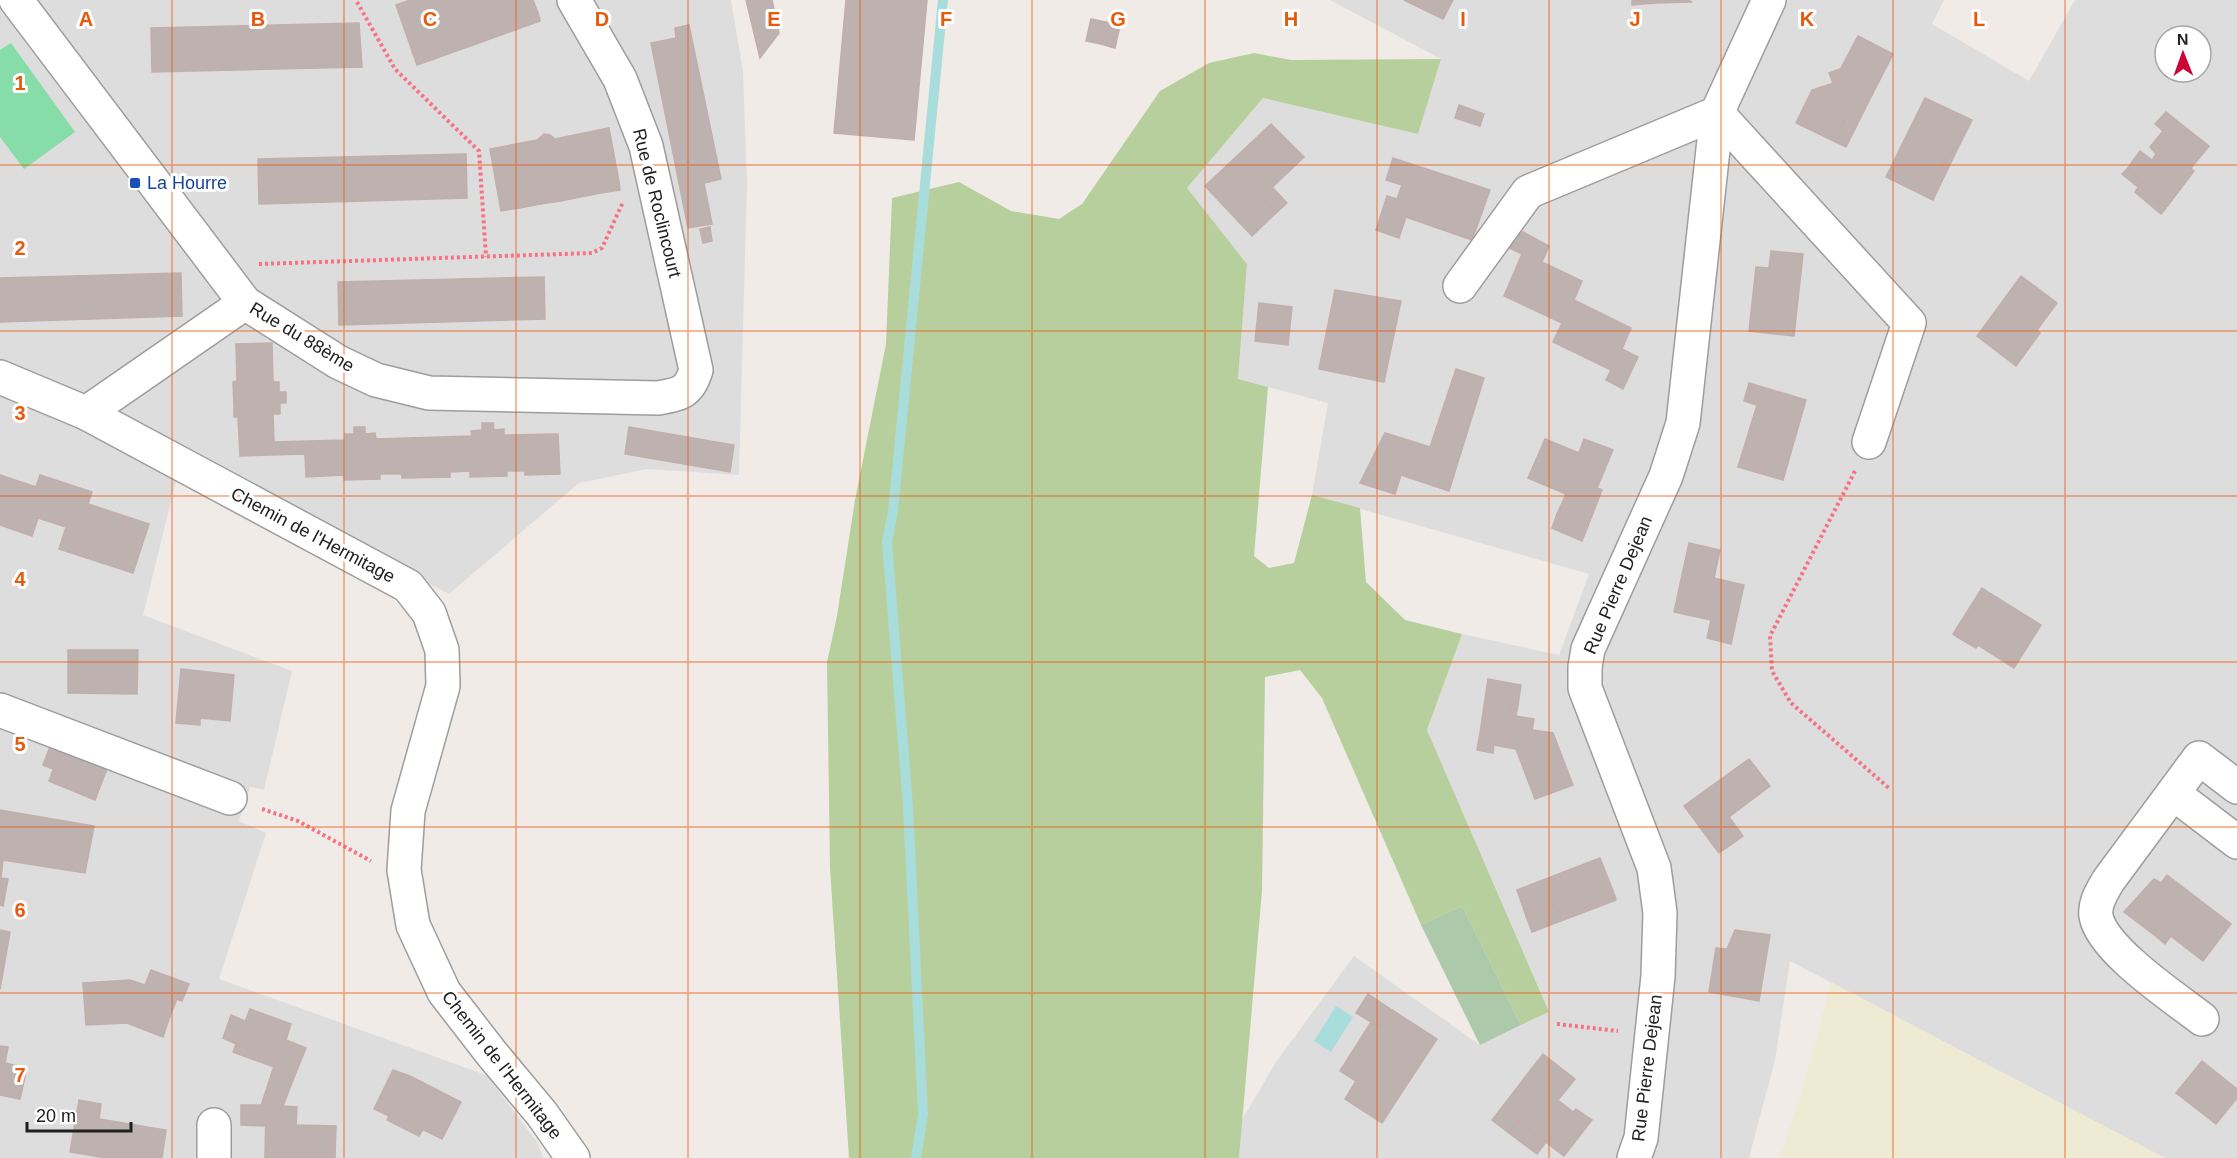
<svg xmlns="http://www.w3.org/2000/svg" width="2237" height="1158" font-family="Helvetica,sans-serif">
  <style>
    .residential { fill: #dedddd; fill-rule: evenodd }
    .farmland { fill: #eeead3 }
    .forest { fill: #b7cf9d }
    .cemetery { fill: #acc9a9 }
    .pitch { fill: #87dda7 }
    .water { fill: #a9dddc }
    .lines { fill: none; stroke-linecap: round; stroke-linejoin: round }
    .stream { stroke: #a9dddc; stroke-width: 10 }
    .building { fill: #bdb2b0; stroke: #c2aeaa; stroke-width: 1.5 }
    .minor-casing { stroke: #9d9d9d; stroke-width: 36 }
    .path { stroke: #f67284; stroke-width: 4; stroke-dasharray: 3 3; stroke-linecap: butt }
    .minor { stroke: #fff; stroke-width: 33 }
    .grid { fill: none; stroke: #e8590c; stroke-width: 1.5; stroke-opacity: 0.55 }
    .transit-dot { fill: #1a4fb4; stroke: #fff; stroke-width: 2 }
    .labels { text-anchor: middle; stroke-width: 6; stroke-linejoin: round; paint-order: stroke }
    .transit-label { font-size: 18px; fill: #164399; stroke: #fff; text-anchor: start }
    .street-label { font-size: 18px; fill: #202020; stroke: #fff }
    .grid-label { font-size: 20px; text-anchor: middle; font-weight: bold; fill: #e8590c; stroke: #fff; stroke-width: 6; stroke-linejoin: round; paint-order: stroke }
  </style>
  <rect width="100%" height="100%" fill="#f0ebe7"/>
  <g class="residential">
    <polygon points="0,0 731,0 743,71 747,183 739,475 647,469 579,483 449,594 183,453 143,615 292,671 264,790 250,787 239,821 266,833 219,979 486,1075 538,1143 543,1158 0,1158"/>
    <path d="M 1330,0 L 1944,0 L 1932,24 L 2029,81 L 2075,0 L 2237,0 L 2237,1158 L 2165,1158 L 1790,961 L 1775,1060 L 1749,1158 L 1239,1158 L 1242,1120 L 1276,1062 L 1354,956 L 1480,1045 L 1549,1012 L 1427,730 L 1462,634 L 1559,655 L 1589,574 L 1312,495 L 1328,403 L 1238,379 L 1247,264 L 1187,188 L 1263,98 L 1418,134 L 1441,59 ZM 2165,36 L 2201,36 L 2201,72 L 2165,72 Z"/>
  </g>
  <polygon class="farmland" points="1831,982 2165,1158 1780,1158 1810,1062"/>
  <polygon class="forest" points="1254,53 1291,60 1441,59 1418,134 1263,98 1187,188 1247,264 1238,379 1268,387 1254,556 1269,568 1294,563 1312,495 1360,508 1366,582 1405,620 1462,634 1427,730 1549,1012 1521,1025 1462,906 1421,925 1322,698 1300,670 1265,677 1262,891 1239,1158 849,1158 830,868 827,662 837,616 855,500 886,344 892,198 959,182 1011,211 1059,219 1082,204 1160,91 1209,63"/>
  <polygon class="cemetery" points="1462,906 1521,1025 1480,1045 1421,925"/>
  <polygon class="pitch" points="11,43 75,132 24,169 0,137 0,50"/>
  <polygon class="water" points="1336,1006 1353,1017 1331,1052 1314,1041"/>
  <g class="lines">
    <polyline class="stream" points="916,1158 923,1114 908,807 887,542 893,511 943,0"/>
  </g>
  <g class="building">
    <polygon points="410,0 533,0 538,13 512,22 515,30 476,44 473,36 431,51 434,59 417,65 396,5"/>
    <polygon points="746,0 772,0 779,33 760,58"/>
    <polygon points="846,0 927,0 914,140 834,133"/>
    <polygon points="1404,0 1453,0 1443,19"/>
    <polygon points="1632,0 1656,0 1655,3 1632,5"/>
    <polygon points="1656,0 1688,0 1692,2 1655,3"/>
    <polygon points="538,13 540,21 515,30 512,22"/>
    <polygon points="1091,19 1106,22 1101,44 1086,41"/>
    <polygon points="1106,22 1117,25 1111,47 1101,44"/>
    <polygon points="359,23 362,67 152,72 151,28"/>
    <polygon points="689,25 721,179 704,183 712,224 688,228 651,43 676,38 675,28"/>
    <polygon points="1117,25 1120,26 1115,48 1111,47"/>
    <polygon points="473,36 476,44 456,51 453,43"/>
    <polygon points="1858,36 1893,54 1872,95 1867,93 1854,119 1847,115 1837,135 1806,118 1821,87 1844,80 1840,70"/>
    <polygon points="453,43 456,51 434,59 431,51"/>
    <polygon points="1840,69 1844,80 1833,83 1829,73"/>
    <polygon points="1821,87 1806,118 1837,135 1847,115 1854,119 1867,93 1872,95 1846,147 1796,123 1812,90"/>
    <polygon points="1925,98 1972,120 1955,154 1950,151 1933,185 1892,165"/>
    <polygon points="1459,105 1484,114 1480,126 1455,118"/>
    <polygon points="2166,112 2209,146 2191,168 2194,171 2166,208 2139,186 2142,182 2127,169 2140,151 2152,160 2156,154 2150,147 2163,131 2155,124"/>
    <polygon points="1271,124 1304,157 1262,197 1276,213 1252,236 1205,186"/>
    <polygon points="609,128 619,182 599,185 601,193 560,201 559,193 518,200 519,208 501,211 490,149 537,140 544,134 550,135 555,139"/>
    <polygon points="1950,151 1955,154 1933,200 1886,177 1892,165 1933,185"/>
    <polygon points="466,154 467,198 259,204 258,159"/>
    <polygon points="1393,158 1490,190 1472,240 1406,217 1399,238 1376,230 1387,196 1397,199 1402,185 1386,180"/>
    <polygon points="2127,169 2142,182 2138,187 2122,174"/>
    <polygon points="619,182 620,190 601,193 599,185"/>
    <polygon points="2139,186 2166,208 2161,214 2135,192"/>
    <polygon points="1272,187 1287,203 1276,213 1262,197"/>
    <polygon points="559,193 560,201 541,204 540,196"/>
    <polygon points="540,196 541,204 519,208 518,200"/>
    <polygon points="710,227 712,241 703,243 700,229"/>
    <polygon points="1523,232 1549,246 1542,262 1582,281 1574,300 1631,328 1622,349 1638,357 1623,389 1606,380 1611,370 1553,342 1562,323 1504,296 1522,254 1503,245"/>
    <polygon points="1771,251 1803,254 1794,336 1749,331 1756,267 1769,268"/>
    <polygon points="181,273 182,316 0,322 0,278"/>
    <polygon points="2021,276 2057,303 2037,330 2040,333 2016,366 1977,336"/>
    <polygon points="544,277 545,319 339,325 338,282"/>
    <polygon points="1335,290 1401,301 1384,382 1319,369"/>
    <polygon points="1259,303 1292,307 1288,345 1255,341"/>
    <polygon points="272,343 273,382 279,382 279,392 286,392 286,403 280,403 280,414 273,414 274,442 345,440 345,434 354,434 354,427 365,427 365,434 375,433 376,439 472,436 471,431 482,430 482,423 493,423 494,430 504,429 504,435 558,434 560,474 525,475 525,471 507,471 507,476 470,477 470,471 450,472 450,477 402,478 402,474 380,474 380,479 344,480 344,475 306,477 305,454 240,456 238,417 234,417 234,407 233,382 237,381 236,344"/>
    <polygon points="1456,369 1484,378 1449,491 1401,475 1395,494 1360,483 1385,433 1430,447"/>
    <polygon points="1749,383 1806,400 1783,480 1738,467 1757,405 1744,401"/>
    <polygon points="629,427 734,445 730,472 625,454"/>
    <polygon points="1545,439 1579,453 1584,439 1613,450 1597,488 1602,490 1588,526 1557,514 1566,494 1528,478"/>
    <polygon points="0,475 36,487 40,475 92,492 88,504 149,524 133,573 59,549 66,527 38,518 32,536 0,525"/>
    <polygon points="1557,514 1588,526 1582,541 1552,528"/>
    <polygon points="1689,543 1720,550 1714,578 1744,585 1731,644 1707,638 1711,620 1674,612"/>
    <polygon points="1982,588 1991,594 1983,608 1977,604 1957,637 1953,634"/>
    <polygon points="1991,594 2041,625 2014,668 1978,645 1976,648 1957,637 1977,604 1983,608"/>
    <polygon points="68,650 138,650 137,694 68,693"/>
    <polygon points="181,669 234,675 230,721 200,718 200,725 176,723"/>
    <polygon points="1488,679 1521,685 1518,705 1512,703 1510,715 1534,719 1532,730 1553,733 1573,785 1535,799 1516,749 1493,745 1495,735 1480,733"/>
    <polygon points="1512,703 1518,705 1516,716 1510,715"/>
    <polygon points="1480,733 1495,735 1493,753 1477,750"/>
    <polygon points="51,744 61,748 53,769 43,765"/>
    <polygon points="61,748 108,766 95,800 49,781"/>
    <polygon points="1749,759 1770,786 1729,817 1743,836 1719,853 1684,806"/>
    <polygon points="0,810 94,826 85,873 3,860 1,878 8,879 3,906 0,905"/>
    <polygon points="1600,858 1615,896 1561,917 1556,905 1526,916 1517,890"/>
    <polygon points="2167,875 2231,924 2203,961 2159,927 2153,934 2124,912 2154,879 2161,883"/>
    <polygon points="1615,896 1616,900 1532,932 1526,916 1556,905 1561,917"/>
    <polygon points="2159,927 2171,936 2165,944 2153,934"/>
    <polygon points="0,930 10,932 0,989"/>
    <polygon points="1735,930 1770,935 1759,1001 1709,992 1716,948 1727,949"/>
    <polygon points="151,970 189,984 182,1001 166,995 160,1012 170,1016 163,1037 127,1023 86,1025 83,983 130,980 145,985"/>
    <polygon points="1368,994 1392,1010 1381,1028 1356,1013"/>
    <polygon points="166,995 177,999 170,1016 160,1012"/>
    <polygon points="250,1009 291,1024 286,1040 306,1048 293,1080 272,1072 277,1059 236,1044"/>
    <polygon points="1392,1010 1437,1039 1412,1077 1407,1074 1399,1086 1404,1089 1382,1123 1345,1099 1356,1081 1340,1071 1371,1022 1381,1028"/>
    <polygon points="231,1015 245,1021 236,1044 223,1038"/>
    <polygon points="236,1044 277,1059 274,1067 233,1052"/>
    <polygon points="0,1046 8,1047 5,1063 27,1068 20,1099 0,1095"/>
    <polygon points="1543,1054 1575,1079 1558,1100 1573,1112 1576,1109 1592,1120 1564,1156 1518,1121 1509,1133 1492,1120"/>
    <polygon points="2202,1061 2237,1089 2237,1098 2216,1124 2176,1093"/>
    <polygon points="393,1070 410,1076 461,1102 442,1139 390,1113 389,1116 374,1109"/>
    <polygon points="272,1072 293,1080 283,1106 261,1106"/>
    <polygon points="1407,1074 1412,1077 1404,1089 1399,1086"/>
    <polygon points="79,1100 101,1104 99,1119 166,1130 162,1158 106,1158 70,1152"/>
    <polygon points="241,1105 266,1105 265,1126 241,1125"/>
    <polygon points="266,1105 297,1107 296,1125 336,1126 335,1158 265,1158"/>
    <polygon points="390,1113 423,1129 419,1136 387,1120"/>
    <polygon points="1518,1121 1546,1142 1537,1154 1509,1133"/>
  </g>
  <g class="lines">
    <defs>
      <g id="minor">
        <path d="M 16,0 L 245,303 L 338,362 L 376,380 L 429,393 L 658,398 C 680,394 689,393 696,370 L 646,146 L 620,79 L 574,0"/>
        <polyline points="1717,113 1909,323 1869,442"/>
        <polyline points="1460,286 1528,192 1717,113"/>
        <polyline points="0,377 86,413 408,586 429,613 442,650 443,686 408,811 404,870 413,925 444,992 492,1054 542,1114 573,1158"/>
        <polyline points="86,413 245,303"/>
        <polyline points="0,710 230,798"/>
        <polyline points="2174,794 2237,842"/>
        <path d="M 2202,1019 C 2175,998 2102,950 2096,916 C 2094,903 2102,892 2108,881 L 2199,758 L 2237,787"/>
        <polyline points="214,1158 214,1125"/>
        <polyline points="1634,1158 1641,1138 1658,976 1660,913 1654,868 1585,688 1585,667 1588,649 1666,476 1683,423 1717,113 1769,0"/>
      </g>
    </defs>
    <use href="#minor" class="minor-casing"/>
    <g class="path">
      <polyline points="357,2 395,69 479,151 486,257"/>
      <polyline points="259,264 592,253 602,248 623,202"/>
      <polyline points="1855,471 1770,636 1772,671 1791,703 1890,789"/>
      <polyline points="262,809 298,821 371,861"/>
      <polyline points="1557,1024 1618,1031"/>
    </g>
    <use href="#minor" class="minor"/>
  </g>
  <path class="grid" d="M 172,0 L 172,1158M 344,0 L 344,1158M 516,0 L 516,1158M 688,0 L 688,1158M 860,0 L 860,1158M 1032,0 L 1032,1158M 1205,0 L 1205,1158M 1377,0 L 1377,1158M 1549,0 L 1549,1158M 1721,0 L 1721,1158M 1893,0 L 1893,1158M 2065,0 L 2065,1158M 0,165 L 2237,165M 0,331 L 2237,331M 0,496 L 2237,496M 0,662 L 2237,662M 0,827 L 2237,827M 0,993 L 2237,993"/>
  <rect class="transit-dot" x="129" y="177" width="12" height="12" rx="3"/>
  <g class="labels">
    <g class="transit-label">
      <text x="147" y="189">La Hourre</text>
    </g>
    <g class="street-label">
      <text transform="translate(657 203) rotate(76)" y="6">Rue de Roclincourt</text>
      <text transform="translate(302 337) rotate(31)" y="6">Rue du 88ème</text>
      <text transform="translate(313 535) rotate(28)" y="6">Chemin de l'Hermitage</text>
      <text transform="translate(1618 585) rotate(-67)" y="6">Rue Pierre Dejean</text>
      <text transform="translate(502 1065) rotate(52)" y="6">Chemin de l'Hermitage</text>
      <text transform="translate(1647 1068) rotate(-83)" y="6">Rue Pierre Dejean</text>
    </g>
  </g>
  <g class="grid-label">
    <text x="86" y="26">A</text>
    <text x="258" y="26">B</text>
    <text x="430" y="26">C</text>
    <text x="602" y="26">D</text>
    <text x="774" y="26">E</text>
    <text x="946" y="26">F</text>
    <text x="1118" y="26">G</text>
    <text x="1291" y="26">H</text>
    <text x="1463" y="26">I</text>
    <text x="1635" y="26">J</text>
    <text x="1807" y="26">K</text>
    <text x="1979" y="26">L</text>
    <text x="20" y="90">1</text>
    <text x="20" y="255">2</text>
    <text x="20" y="420">3</text>
    <text x="20" y="586">4</text>
    <text x="20" y="751">5</text>
    <text x="20" y="917">6</text>
    <text x="20" y="1082">7</text>
  </g>
  <g transform="translate(2183 54) rotate(359)"><circle r="28" fill="#ffffff" stroke="#a6a6a6" stroke-width="1.5"/>
  <path d="M0-4.5L10 22L0 15L-10 22Z" fill="#cb0535"/>
  <text y="-9" font-size="16" font-weight="bold" text-anchor="middle" fill="#202020">N</text>
  </g>
  <path d="M27 1122v9h104v-9" fill="none" stroke="#202020" stroke-width="3"/>
  <text x="36" y="1122" font-size="18" fill="#202020" stroke="#ffffff" stroke-width="4.5" paint-order="stroke">20 m</text>
</svg>
